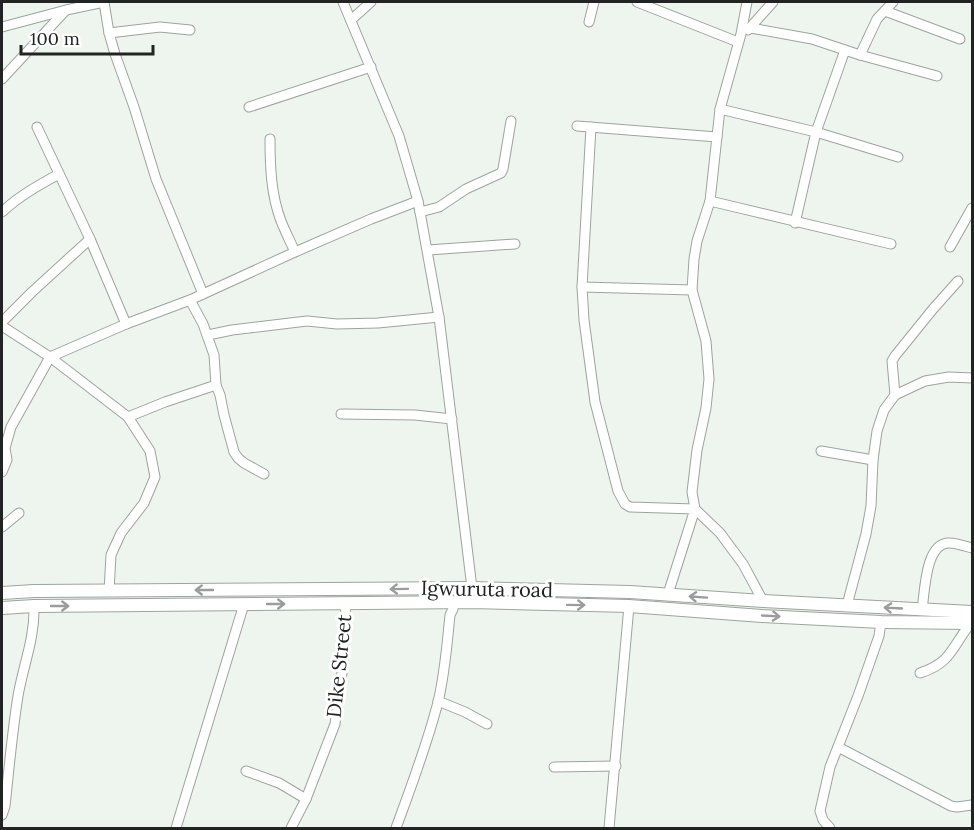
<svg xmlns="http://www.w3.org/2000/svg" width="974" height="830" font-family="Lora,serif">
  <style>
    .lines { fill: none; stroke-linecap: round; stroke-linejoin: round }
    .minor-casing { stroke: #9da49e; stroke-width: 11 }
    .secondary-casing { stroke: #9da49e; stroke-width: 14 }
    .minor { stroke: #fff; stroke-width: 9 }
    .secondary { stroke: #fff; stroke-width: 12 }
    .oneway { stroke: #9b9c9c }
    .labels { text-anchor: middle; stroke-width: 6; stroke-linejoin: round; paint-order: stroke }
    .street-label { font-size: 20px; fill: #212422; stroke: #fff }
  </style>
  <rect width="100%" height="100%" fill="#eef5ee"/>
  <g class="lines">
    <defs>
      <g id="minor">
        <polyline points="104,2 109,33 115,54 134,107 156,179 203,294"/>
        <polyline points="343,2 399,136 418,201 439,317 472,588"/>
        <polyline points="637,2 738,42"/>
        <polyline points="747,2 741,34 720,109 710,201 697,241 694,259 692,290 706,341 709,379 706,408 697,450 692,492 695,509 720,533 743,564 763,601"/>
        <polyline points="885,11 960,39"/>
        <polyline points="351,20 371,2"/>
        <polyline points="589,22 594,2"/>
        <polyline points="2,27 66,10 104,2"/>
        <polyline points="751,28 812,39 860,55 937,76"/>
        <polyline points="748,30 773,2"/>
        <polyline points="109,33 160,27 190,30"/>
        <polyline points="860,55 877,19 893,2"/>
        <polyline points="2,79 65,11"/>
        <polyline points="249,107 371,67"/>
        <polyline points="720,109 816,132 898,157"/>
        <polyline points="577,126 717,137"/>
        <polyline points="37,127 90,239 126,324"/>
        <polyline points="591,127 582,287 584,320 595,402 618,491 625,504 630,507 695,509 668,594"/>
        <path d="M 270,139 C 270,166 271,195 281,221 C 285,231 290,241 295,252"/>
        <polyline points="710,201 891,244"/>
        <path d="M 2,212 C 19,196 39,185 59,174"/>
        <polyline points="420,212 439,207 466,189 501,173 503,169 511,121"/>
        <polyline points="795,223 816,132 845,50"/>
        <polyline points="950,247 972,208"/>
        <polyline points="428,250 515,244"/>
        <polyline points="582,287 692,290"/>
        <polyline points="190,300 203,324 214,355 216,385 220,395 224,415 234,452 238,458 244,463 264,474"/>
        <polyline points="2,322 32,292 90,239"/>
        <polyline points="2,326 50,357 128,417 150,451 155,477 144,503 121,533 111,555 109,591"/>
        <polyline points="208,335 232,330 307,321 337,324 378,323 439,317"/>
        <polyline points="895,395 892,361 895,356 933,309 958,281"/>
        <polyline points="341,414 415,415 452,419"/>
        <polyline points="128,417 165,402 216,385"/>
        <polyline points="821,451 873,460"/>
        <polyline points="2,472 7,460 5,448 11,427 50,357 126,324 190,300 295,252 371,219 418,201"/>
        <polyline points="2,527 19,513"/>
        <polyline points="847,605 866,534 871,506 873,460 877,431 884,410 895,395 925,381 949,377 972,378"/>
        <path d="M 922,609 C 925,592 925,543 949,543 C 956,543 965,546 972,548"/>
        <path d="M 920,673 C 952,663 952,646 971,623"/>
        <polyline points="438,701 465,712 487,724"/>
        <polyline points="838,747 951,806 957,807 972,805"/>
        <polyline points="554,767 616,766"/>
        <polyline points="246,771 279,783 306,799"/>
        <path d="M 2,815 L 5,806 C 9,770 12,733 18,696 C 23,666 35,638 34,606"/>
        <polyline points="176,828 244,604"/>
        <polyline points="291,828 306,799 335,724 342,673 346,604"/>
        <path d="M 396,828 C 411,787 427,745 438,702 C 445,673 447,644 450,615 L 453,609 L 453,603"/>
        <polyline points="609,828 629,606"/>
        <polyline points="830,828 823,820 820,811 830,767 858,696 879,636 881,622"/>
      </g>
      <g id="secondary">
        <polyline points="2,593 34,591 472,588 630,592 763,601 972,612"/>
        <polyline points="2,608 34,606 472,602 629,606 762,616 881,622 972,623"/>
      </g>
    </defs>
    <use href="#minor" class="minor-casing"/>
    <use href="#secondary" class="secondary-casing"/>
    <use href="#minor" class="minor"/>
    <use href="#secondary" class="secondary"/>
  </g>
  <defs><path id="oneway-shaft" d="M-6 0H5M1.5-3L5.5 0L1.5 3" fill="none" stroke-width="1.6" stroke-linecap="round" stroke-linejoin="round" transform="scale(1.5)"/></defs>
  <g class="oneway">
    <use href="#oneway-shaft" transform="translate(399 589) rotate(179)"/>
    <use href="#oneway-shaft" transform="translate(204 590) rotate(180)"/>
    <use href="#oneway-shaft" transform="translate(698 597) rotate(-176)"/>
    <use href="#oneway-shaft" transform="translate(276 604)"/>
    <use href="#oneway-shaft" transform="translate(576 605) rotate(1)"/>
    <use href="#oneway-shaft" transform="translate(60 606)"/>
    <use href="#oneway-shaft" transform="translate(893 608) rotate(-177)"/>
    <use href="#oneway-shaft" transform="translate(771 616) rotate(3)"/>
  </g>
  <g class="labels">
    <g class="street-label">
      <text transform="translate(487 589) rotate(1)" y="7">Igwuruta road</text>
      <text transform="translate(339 666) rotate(-84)" y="7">Dike Street</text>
    </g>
  </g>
  <rect width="974" height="830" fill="none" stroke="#212422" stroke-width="6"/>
  <path d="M21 45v9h132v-9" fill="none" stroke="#212422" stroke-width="3"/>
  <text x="30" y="45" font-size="18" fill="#212422" stroke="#ffffff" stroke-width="4.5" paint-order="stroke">100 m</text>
</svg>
